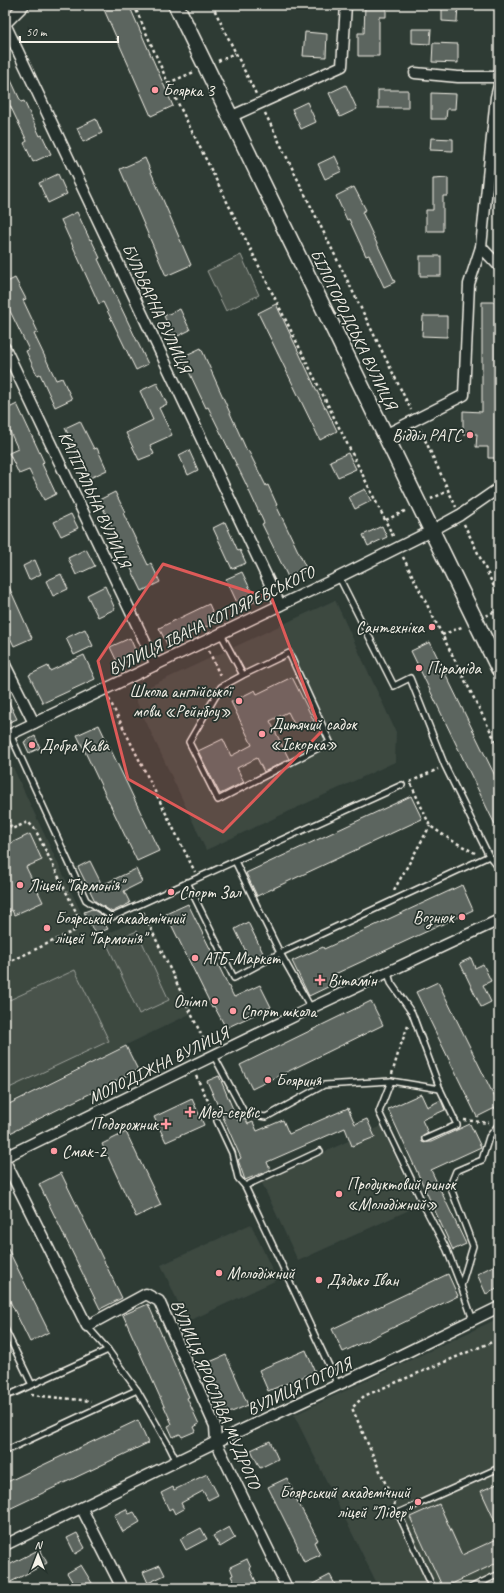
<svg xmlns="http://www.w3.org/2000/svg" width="504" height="1593" font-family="Caveat,sans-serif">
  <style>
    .built { fill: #3c4841 }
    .green { fill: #48524c; stroke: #9ea29a }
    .building { fill: #5c655e; stroke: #f4f1e8 }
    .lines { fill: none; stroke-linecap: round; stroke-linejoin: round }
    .lane-casing { stroke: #f4f1e8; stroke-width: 8 }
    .street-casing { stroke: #f4f1e8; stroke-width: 13 }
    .secondary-casing { stroke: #f4f1e8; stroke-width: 18 }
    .path { stroke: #f4f1e8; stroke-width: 2.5; stroke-dasharray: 3 3; stroke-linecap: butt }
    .lane { stroke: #26332d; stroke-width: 5 }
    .street { stroke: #26332d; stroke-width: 10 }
    .secondary { stroke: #26332d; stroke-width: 15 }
    .marked { fill: #de5a58; fill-opacity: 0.2; stroke: #de5a58; stroke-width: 3; stroke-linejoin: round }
    .poi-dot { fill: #ff9aa2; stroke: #26332d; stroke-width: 1.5 }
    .labels { text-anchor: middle; stroke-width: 3.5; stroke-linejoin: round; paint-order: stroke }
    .poi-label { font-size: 17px; fill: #f4f1e8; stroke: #26332d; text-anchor: start }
    .street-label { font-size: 17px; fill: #f4f1e8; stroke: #26332d }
  </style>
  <rect width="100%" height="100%" fill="#2e3b34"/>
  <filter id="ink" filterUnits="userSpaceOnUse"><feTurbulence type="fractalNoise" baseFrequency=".025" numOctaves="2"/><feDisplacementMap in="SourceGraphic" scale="8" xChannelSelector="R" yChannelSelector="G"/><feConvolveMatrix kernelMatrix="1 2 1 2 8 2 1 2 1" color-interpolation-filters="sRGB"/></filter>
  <g filter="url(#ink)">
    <g class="built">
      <polygon points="335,600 396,732 395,762 206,850 133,694"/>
      <polygon points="9,759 94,940 147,915 192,1013 5,1104 5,761"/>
      <polygon points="381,1126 418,1206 298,1261 261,1181"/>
      <polygon points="251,1224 277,1280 187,1322 161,1265"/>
      <polygon points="499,1318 499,1588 379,1588 294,1415"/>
    </g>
    <g class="green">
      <polygon points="241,255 259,295 226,311 207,271"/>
      <polygon points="137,931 169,1000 139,1014 107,944"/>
      <polygon points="75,970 109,1041 5,1090 5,1002"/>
    </g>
    <g class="building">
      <polygon points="102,5 129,5 173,106 151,116"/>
      <polygon points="365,5 386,6 386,17 379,17 379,56 358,56 358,33 364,33"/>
      <polygon points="442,5 458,5 457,22 442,21"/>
      <polygon points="412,29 431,29 430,44 412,43"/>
      <polygon points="305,32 327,34 326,57 303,56"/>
      <polygon points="433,43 458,44 458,63 432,62"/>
      <polygon points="5,67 21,102 24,101 40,136 42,135 51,154 33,162 24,143 27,141 5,95"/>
      <polygon points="346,85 357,109 340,117 329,93"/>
      <rect x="378" y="90" width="30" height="18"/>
      <polygon points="431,93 456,94 455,109 447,109 446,119 431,119"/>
      <polygon points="307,102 316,122 301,129 292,109"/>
      <polygon points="96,119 102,133 83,142 77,128"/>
      <polygon points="431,138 453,139 453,151 430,150"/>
      <polygon points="335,156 342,171 325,179 318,164"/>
      <polygon points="145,158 191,265 166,276 120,169"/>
      <polygon points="58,174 67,194 48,203 39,183"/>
      <polygon points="448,178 448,196 443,196 443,231 426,231 426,210 433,210 433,179"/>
      <polygon points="354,187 366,210 362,212 395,282 384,287 369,255 366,256 349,219 347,220 336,196"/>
      <polygon points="77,212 90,240 91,239 100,258 98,259 148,364 136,370 103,302 99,304 61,220"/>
      <rect x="420" y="256" width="21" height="20"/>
      <polygon points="15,278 26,299 23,300 38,332 34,334 56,380 62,378 72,399 55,407 40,374 37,375 26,351 29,350 8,307 5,309 5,283"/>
      <polygon points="482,302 499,302 499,458 488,458 488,447 476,447 477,434 463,434 463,411 482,412"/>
      <polygon points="276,304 325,408 326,408 337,431 320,440 258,313"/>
      <polygon points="180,309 190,330 174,338 164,316"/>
      <polygon points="423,316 447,316 447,337 422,336"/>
      <polygon points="201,348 247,451 248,450 266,486 268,485 277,505 276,505 307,570 289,579 262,524 264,523 245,482 208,407 206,408 182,357"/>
      <polygon points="157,383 167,404 159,408 172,435 150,445 154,454 139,460 126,433 153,420 140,391"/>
      <polygon points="17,404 44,462 42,464 56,494 44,500 29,470 19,474 9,453 18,449 5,421 5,410"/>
      <polygon points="80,421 94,449 97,448 107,470 90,478 65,428"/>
      <polygon points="189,450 198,470 188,475 179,455"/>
      <polygon points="348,453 356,469 338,477 330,461"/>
      <polygon points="365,489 371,501 355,509 349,497"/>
      <polygon points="115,492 125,512 123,513 148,565 151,563 160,582 142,591 112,530 113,529 99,500"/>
      <polygon points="71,514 78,528 61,536 54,522"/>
      <polygon points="225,522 238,551 240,550 246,563 232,569 213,528"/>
      <polygon points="382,526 387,537 368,546 363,535"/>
      <polygon points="86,549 95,566 76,575 68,558"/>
      <polygon points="35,560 41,574 29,580 23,566"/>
      <polygon points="242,572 256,601 240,609 226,579"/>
      <polygon points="61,574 68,589 53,596 46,581"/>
      <polygon points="5,578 32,638 14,646 5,627"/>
      <polygon points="105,586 115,609 98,617 87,595"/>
      <polygon points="209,604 217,622 206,627 206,626 167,644 159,628"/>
      <polygon points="85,629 93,646 74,655 66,638"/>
      <polygon points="130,638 138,656 119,666 110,647"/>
      <polygon points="430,642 499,784 499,833 411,651"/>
      <polygon points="84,655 95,679 43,703 29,675 48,666 50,671"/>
      <polygon points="292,677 314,721 297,730 288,712 270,721 289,759 264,772 257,758 237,768 244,782 220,794 198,751 223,739 231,756 252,745 231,702 255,690 257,694"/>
      <polygon points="5,694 17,719 5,724"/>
      <polygon points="99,725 159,851 137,861 77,735"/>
      <polygon points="35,736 40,748 29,753 24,742"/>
      <polygon points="411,796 422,819 257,896 246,873"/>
      <polygon points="30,834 42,860 26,867 43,902 14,915 12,910 5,914 5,846"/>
      <polygon points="90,861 102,885 136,869 142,882 124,891 130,903 112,912 95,901 78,867"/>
      <polygon points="462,885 473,910 335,974 336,976 329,979 332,985 309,996 292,961 323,947 324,949"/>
      <polygon points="188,904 234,997 260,985 271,1007 226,1028 214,1006 212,1007 166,914"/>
      <polygon points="92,909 104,916 101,917 108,929 95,934 84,912"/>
      <polygon points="248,922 263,953 250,960 235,929"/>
      <polygon points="471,958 475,968 483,964 491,981 483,985 491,1002 481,1007 460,963"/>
      <polygon points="438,982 499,1106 477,1117 416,992"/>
      <polygon points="371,1001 383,1025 252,1089 240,1065"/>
      <polygon points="126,1046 138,1070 10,1133 5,1123 5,1106"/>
      <polygon points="219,1076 238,1121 245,1118 248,1124 253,1122 257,1131 283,1120 289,1134 348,1108 355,1124 367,1119 375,1137 352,1146 345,1128 267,1162 270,1170 245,1180 238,1160 241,1158 207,1081"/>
      <polygon points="421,1094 427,1107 441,1100 445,1110 422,1120 428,1133 422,1137 422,1142 431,1142 470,1124 481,1147 431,1170 466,1244 453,1250 388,1109"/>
      <polygon points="192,1099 204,1125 166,1142 154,1117"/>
      <polygon points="126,1132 161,1205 136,1217 102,1144"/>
      <polygon points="61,1173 122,1298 100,1309 39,1184"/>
      <polygon points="5,1243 49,1332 30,1342 5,1291"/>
      <polygon points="499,1263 499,1288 486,1294 477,1274"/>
      <polygon points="448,1274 458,1296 343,1352 332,1329"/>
      <polygon points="148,1304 189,1397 187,1398 199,1424 194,1427 196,1431 182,1437 180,1434 173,1437 168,1426 172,1424 123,1315"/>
      <polygon points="306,1350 315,1372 268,1391 259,1370"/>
      <polygon points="226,1355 248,1405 227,1414 205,1364"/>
      <polygon points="138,1420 148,1443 5,1511 5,1483"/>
      <polygon points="270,1441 278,1459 260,1468 251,1450"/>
      <polygon points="207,1474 218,1495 208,1500 203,1491 181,1503 184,1509 175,1514 172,1508 169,1510 161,1493 173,1487 174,1490"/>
      <polygon points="287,1478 293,1491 292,1491 318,1540 314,1542 320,1555 304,1562 297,1547 298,1547 268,1487"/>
      <polygon points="499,1483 499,1530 481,1491"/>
      <polygon points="439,1504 462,1555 499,1538 499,1562 443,1588 410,1517"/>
      <polygon points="126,1509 129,1514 134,1512 140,1522 123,1532 114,1515"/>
      <polygon points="229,1527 235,1538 220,1547 213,1536"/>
      <polygon points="201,1528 207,1539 186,1550 180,1539"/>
      <polygon points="77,1533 85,1548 75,1554 67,1538"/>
      <polygon points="40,1549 47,1563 5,1585 5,1567"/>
      <polygon points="247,1559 251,1568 250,1569 259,1588 237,1588 231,1576 233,1575 230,1567"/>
      <polygon points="81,1565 95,1588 76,1588 67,1573"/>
      <polygon points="160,1565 165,1575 148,1583 143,1572"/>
      <polygon points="330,1575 337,1588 305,1588"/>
    </g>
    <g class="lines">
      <defs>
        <g id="lane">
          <polyline points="339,577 394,686 410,678 445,766 489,856 499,868"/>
          <polyline points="221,634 243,675 289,653 330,742 218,800 189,742 221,687 243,675"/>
          <polyline points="10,734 86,900 112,917 402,785"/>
          <polyline points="235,861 280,953 311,1008"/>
          <polyline points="187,882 234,978 280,953 489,856"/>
          <polyline points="388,973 391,983 412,1013 440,1089 457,1125 425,1139"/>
          <polyline points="214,1056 245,1114 266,1117 324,1085 391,1081"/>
          <polyline points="440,1089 391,1081 379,1112 424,1206 447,1250 461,1286"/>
          <polyline points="217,1121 232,1153 238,1178 245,1186"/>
          <polyline points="320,1151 245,1186 338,1385"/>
          <polyline points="473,1320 461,1286 473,1246 450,1186 456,1171 482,1160 489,1137 499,1124"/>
          <polyline points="87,1326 108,1350 137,1390"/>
          <polyline points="5,1329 32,1385"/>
          <polyline points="5,1396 14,1393 108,1350"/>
          <polyline points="5,1451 137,1390 169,1446 177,1462"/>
          <polyline points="433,1588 398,1513 499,1468"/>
          <polyline points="470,1588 499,1574"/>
        </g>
        <g id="street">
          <polyline points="5,24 280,605"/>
          <polyline points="5,24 24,5"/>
          <polyline points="415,73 458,77 499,77"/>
          <polyline points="230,117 342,66 346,5"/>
          <polyline points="481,247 499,266"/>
          <polyline points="5,348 156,665"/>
          <polyline points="385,435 464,395 469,284 481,247 496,97 499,85"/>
          <polyline points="5,665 34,723"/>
          <polyline points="5,737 339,577 431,531 460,515 499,488"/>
          <polyline points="5,1157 311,1008 499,920"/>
          <polyline points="5,1161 87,1326 146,1294 159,1301 215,1426 216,1442 287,1588"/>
          <polyline points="82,1509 122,1588"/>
          <polyline points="5,1545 216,1442 391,1360 499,1307"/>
        </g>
        <polyline id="secondary" points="176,5 499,669"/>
      </defs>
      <use href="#lane" class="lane-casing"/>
      <use href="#street" class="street-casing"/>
      <use href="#secondary" class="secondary-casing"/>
      <g class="path">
        <polyline points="134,5 168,83 394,538"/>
        <polyline points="212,5 256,94"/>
        <polyline points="218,61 235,53"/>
        <polyline points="168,83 194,72"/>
        <polyline points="265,113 411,410"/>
        <polyline points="420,429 456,507"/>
        <polyline points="431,499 448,491"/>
        <polyline points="386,520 407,510"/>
        <polyline points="464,524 499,597"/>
        <polyline points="403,557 499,748"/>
        <polyline points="486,616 499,609"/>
        <polyline points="442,635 464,626"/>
        <polyline points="209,651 221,678"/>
        <polyline points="109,699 195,872"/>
        <polyline points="410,782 438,769"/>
        <polyline points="411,784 430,826 451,840 475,853"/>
        <polyline points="5,814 12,829 28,822 35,829 77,914 76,930 5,964"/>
        <polyline points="394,890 430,826"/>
        <polyline points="143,912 207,1047"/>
        <polyline points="392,1074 400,1047 408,1026"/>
        <polyline points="196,1076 214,1113"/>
        <polyline points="464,1120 489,1123"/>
        <polyline points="31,1395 91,1401"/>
        <polyline points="395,1505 352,1408 364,1396 499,1339"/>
      </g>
      <use href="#lane" class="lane"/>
      <use href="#street" class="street"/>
      <use href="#secondary" class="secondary"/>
    </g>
  </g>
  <path class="marked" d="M 163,564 L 272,599 L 321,732 L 223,832 L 128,779 L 98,661 Z"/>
  <g class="poi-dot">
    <circle cx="155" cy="90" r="4"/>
    <circle cx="470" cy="435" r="4"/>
    <circle cx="432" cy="627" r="4"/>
    <circle cx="419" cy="668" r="4"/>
    <circle cx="239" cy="701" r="4"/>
    <circle cx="262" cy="734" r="4"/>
    <circle cx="32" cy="745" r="4"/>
    <circle cx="20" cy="885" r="4"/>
    <circle cx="171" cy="892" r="4"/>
    <circle cx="462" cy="917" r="4"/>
    <circle cx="47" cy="928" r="4"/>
    <circle cx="195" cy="958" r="4"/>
    <path d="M318 974h4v4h4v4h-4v4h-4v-4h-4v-4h4z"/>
    <circle cx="215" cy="1001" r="4"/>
    <circle cx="233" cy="1011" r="4"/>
    <circle cx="268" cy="1080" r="4"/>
    <path d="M188 1106h4v4h4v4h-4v4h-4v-4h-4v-4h4z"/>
    <path d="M164 1118h4v4h4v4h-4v4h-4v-4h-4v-4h4z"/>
    <circle cx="54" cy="1151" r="4"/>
    <circle cx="339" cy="1194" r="4"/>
    <circle cx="219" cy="1273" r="4"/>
    <circle cx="319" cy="1280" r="4"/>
    <circle cx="418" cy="1502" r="4"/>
  </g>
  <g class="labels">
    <g class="poi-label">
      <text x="163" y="96">Боярка 3</text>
      <text x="462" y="441" text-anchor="end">Відділ РАГС</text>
      <text x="424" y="633" text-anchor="end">Сантехніка</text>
      <text x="427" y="674">Піраміда</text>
      <text x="231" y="697" text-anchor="end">Школа англійської<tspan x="231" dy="20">мови «Рейнбоу»</tspan></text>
      <text x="270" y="730">Дитячий садок<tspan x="270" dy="20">«Іскорка»</tspan></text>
      <text x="40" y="751">Добра Кава</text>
      <text x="28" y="891">Ліцей "Гармонія"</text>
      <text x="179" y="898">Спорт Зал</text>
      <text x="454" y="923" text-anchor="end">Вознюк</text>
      <text x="55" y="924">Боярський академічний<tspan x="55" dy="20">ліцей "Гармонія"</tspan></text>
      <text x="203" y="964">АТБ-Маркет</text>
      <text x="328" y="986">Вітамін</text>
      <text x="207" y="1007" text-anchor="end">Олімп</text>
      <text x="241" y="1017">Спорт школа</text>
      <text x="276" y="1086">Бояриня</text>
      <text x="198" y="1118">Мед-сервіс</text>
      <text x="158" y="1130" text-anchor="end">Подорожник</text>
      <text x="62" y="1157">Смак-2</text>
      <text x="347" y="1190">Продуктовий ринок<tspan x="347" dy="20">«Молодіжний»</tspan></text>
      <text x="227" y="1279">Молодіжний</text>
      <text x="327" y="1286">Дядько Іван</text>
      <text x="410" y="1498" text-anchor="end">Боярський академічний<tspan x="410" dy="20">ліцей "Лідер"</tspan></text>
    </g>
    <g class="street-label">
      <text transform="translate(157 308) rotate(65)" y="6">БУЛЬВАРНА ВУЛИЦЯ</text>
      <text transform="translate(354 329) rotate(64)" y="6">БІЛОГОРОДСЬКА ВУЛИЦЯ</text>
      <text transform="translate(95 499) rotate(65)" y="6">КАПІТАЛЬНА ВУЛИЦЯ</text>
      <text transform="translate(211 620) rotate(-26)" y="6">ВУЛИЦЯ ІВАНА КОТЛЯРЕВСЬКОГО</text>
      <text transform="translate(158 1065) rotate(-26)" y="6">МОЛОДІЖНА ВУЛИЦЯ</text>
      <text transform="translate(299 1386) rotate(-25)" y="6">ВУЛИЦЯ ГОГОЛЯ</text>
      <text transform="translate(216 1394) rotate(67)" y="6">ВУЛИЦЯ ЯРОСЛАВА МУДРОГО</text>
    </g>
  </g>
  <rect width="504" height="1593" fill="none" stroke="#26332d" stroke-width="20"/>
  <rect x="10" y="10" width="484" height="1573" fill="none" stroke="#f4f1e8" stroke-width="1.5" filter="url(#ink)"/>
  <g transform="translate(38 1555)" stroke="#26332d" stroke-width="3" paint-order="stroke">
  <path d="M0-3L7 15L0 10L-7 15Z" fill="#f4f1e8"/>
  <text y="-6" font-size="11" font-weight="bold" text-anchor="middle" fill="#f4f1e8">N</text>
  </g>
  <path d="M20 36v6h98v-6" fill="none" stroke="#f4f1e8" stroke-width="2"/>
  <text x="26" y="36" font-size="12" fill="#f4f1e8" stroke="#26332d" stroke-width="3" paint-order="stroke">50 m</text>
</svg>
